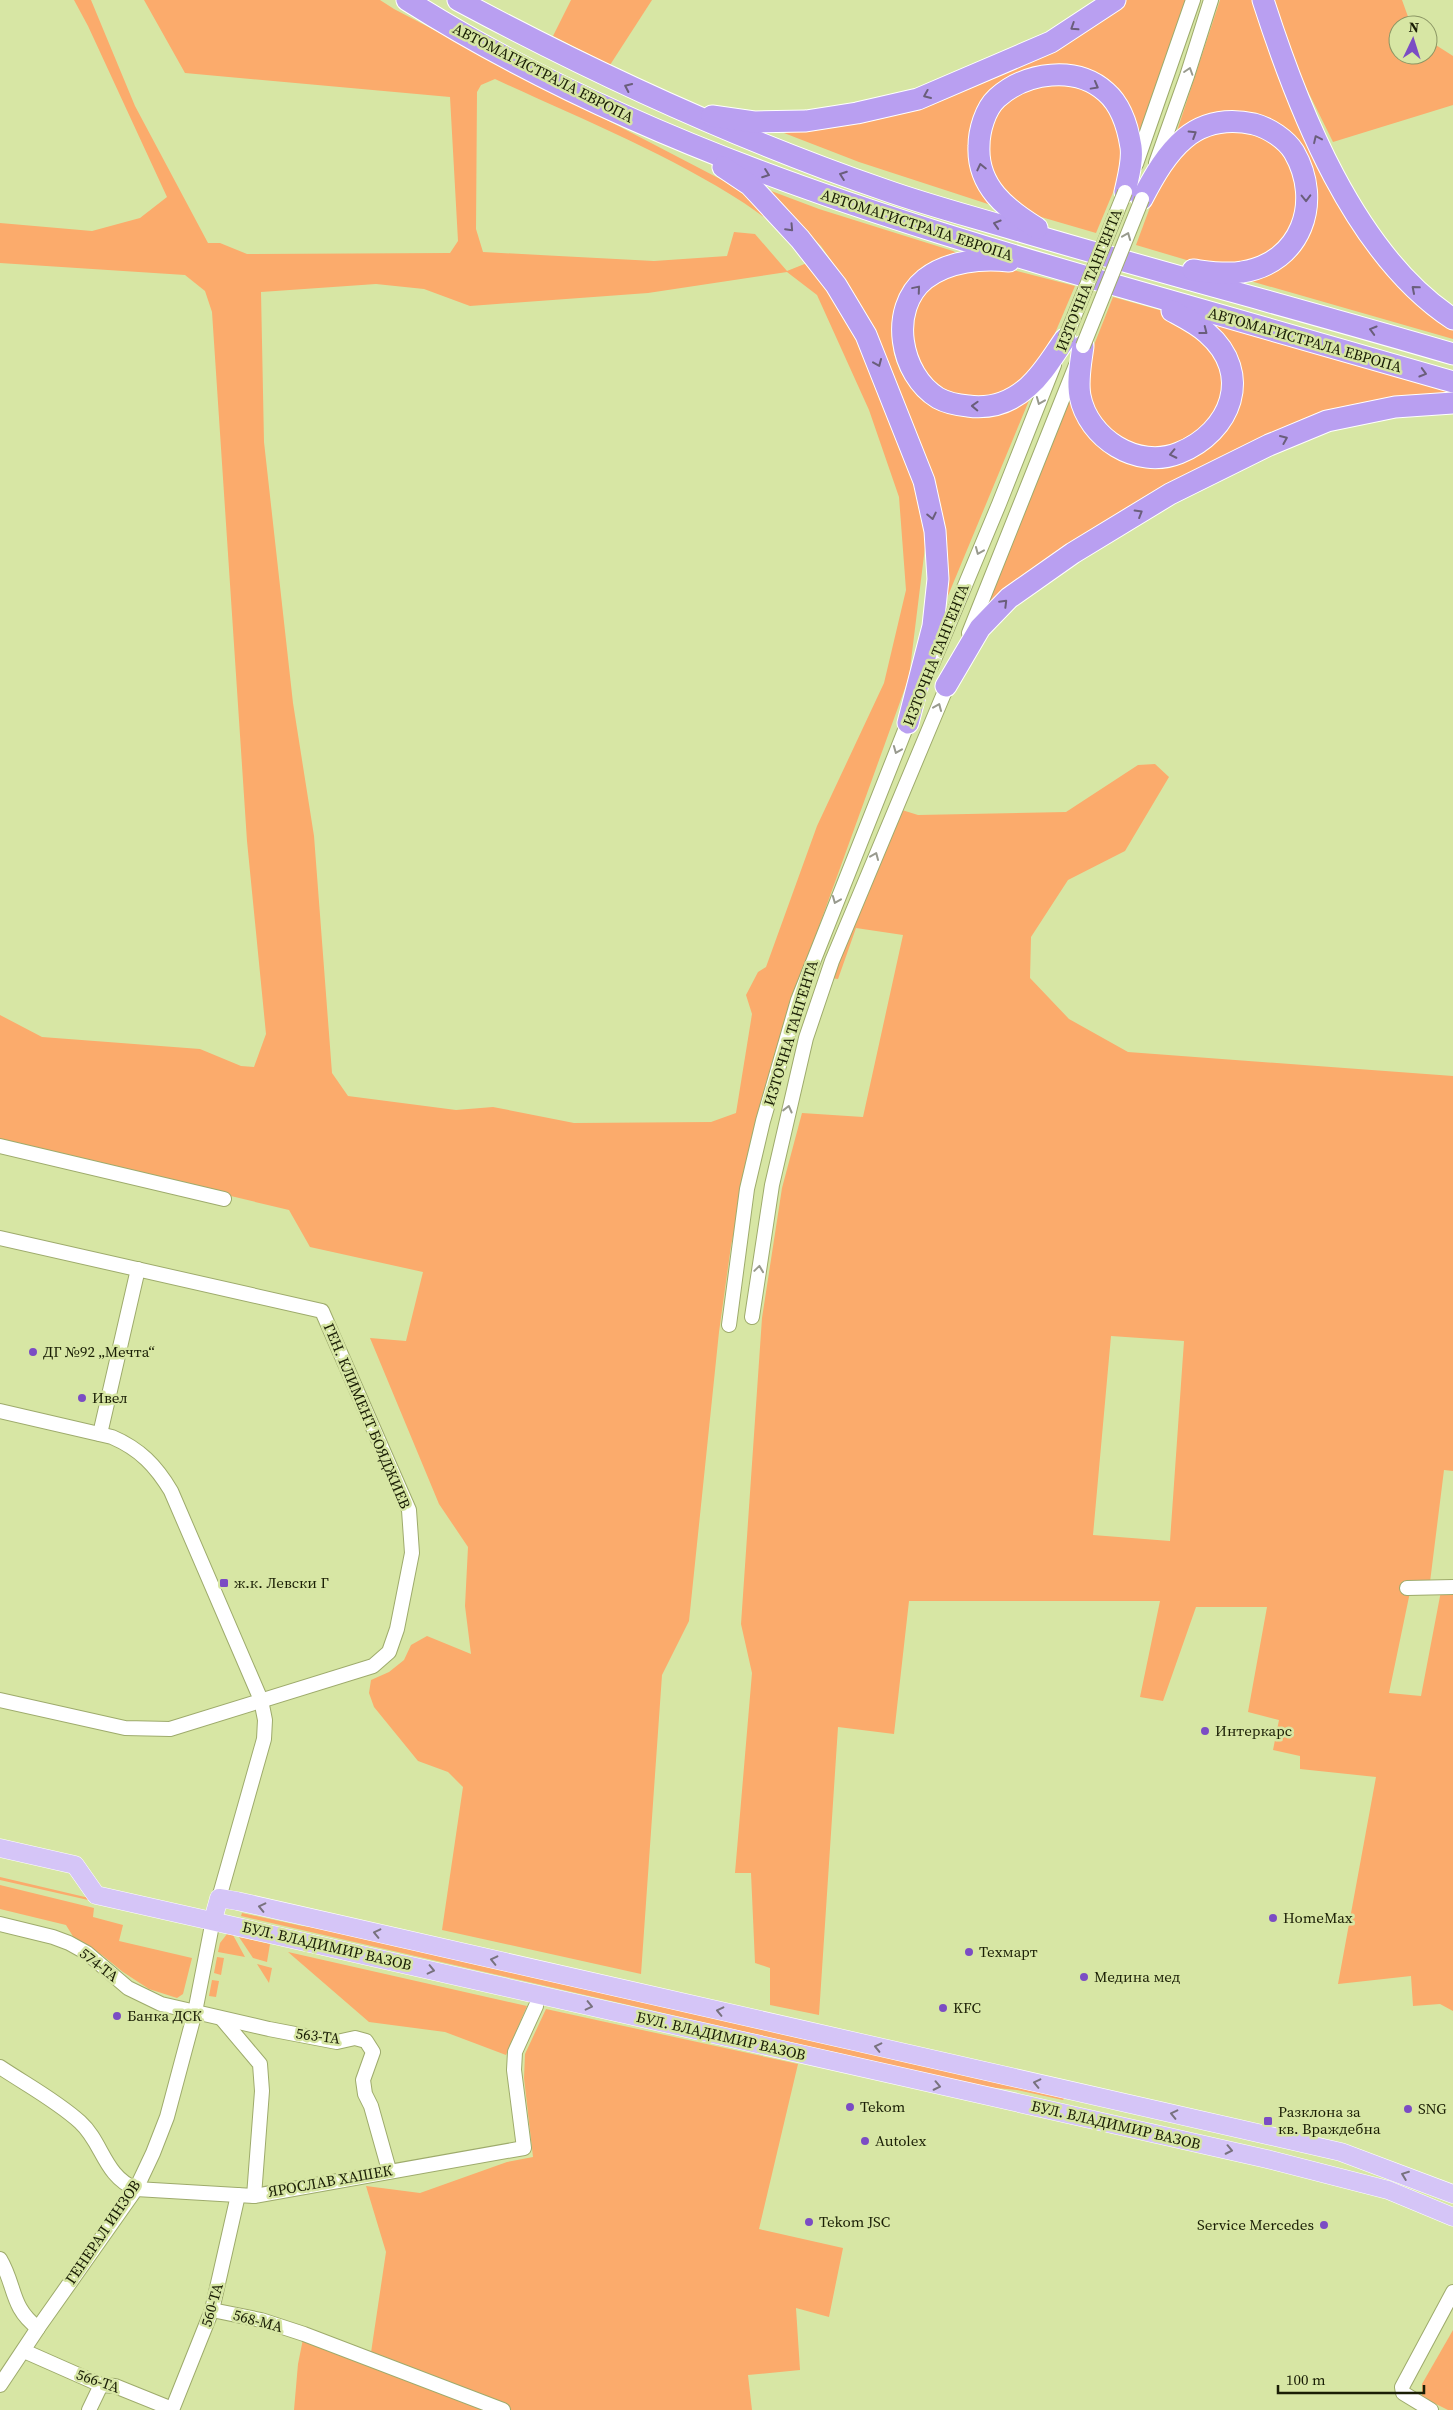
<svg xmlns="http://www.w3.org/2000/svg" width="1453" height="2410" font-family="'Source Serif 4',serif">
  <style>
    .green { fill: #fbab6c; fill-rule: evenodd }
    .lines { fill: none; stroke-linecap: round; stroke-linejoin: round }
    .minor-casing { stroke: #9eab6c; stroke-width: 16 }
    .major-casing { stroke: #fff; stroke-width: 19 }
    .highway-casing { stroke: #fff; stroke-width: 23 }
    .minor { stroke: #fff; stroke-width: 14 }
    .major { stroke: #d5c5f7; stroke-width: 18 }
    .highway { stroke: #b99ff1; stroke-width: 21 }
    .minor-bridge-casing { stroke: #9eab6c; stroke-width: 16; stroke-linecap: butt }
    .minor-bridge { stroke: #fff; stroke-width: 14 }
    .oneway { stroke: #6a5e7b }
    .oneway2 { stroke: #989a8e }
    .oneway3 { stroke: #78727e }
    .poi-dot { fill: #7b4cc4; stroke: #d7e6a4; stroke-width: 2 }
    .labels { text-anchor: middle; stroke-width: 5; stroke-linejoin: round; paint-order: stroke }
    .street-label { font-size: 15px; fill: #1a1e05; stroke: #d7e6a4 }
    .poi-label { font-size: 15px; fill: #1a1e05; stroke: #d7e6a4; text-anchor: start }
  </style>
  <rect width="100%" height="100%" fill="#d7e6a4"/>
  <g class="green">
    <path d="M 74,0 L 91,0 L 135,106 L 208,243 L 220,243 L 247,254 L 450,253 L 458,241 L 450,97 L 185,73 L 144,0 L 380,0 L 394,9 L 724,181 L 766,209 L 799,244 C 781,230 763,216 744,203 C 667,153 579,118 495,79 L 481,85 L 477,92 L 476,229 L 483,252 L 654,261 L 727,256 L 734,232 L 755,234 L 787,271 L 812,261 L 833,288 L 888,402 L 928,523 L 909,677 L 782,1029 L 748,1160 L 731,1246 L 719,1332 L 689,1621 L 662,1675 L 641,1974 L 442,1930 L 463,1787 L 448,1772 L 418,1761 L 374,1707 L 369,1693 L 371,1680 L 389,1672 L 404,1660 L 411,1645 L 427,1636 L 471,1654 L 465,1606 L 468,1547 L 439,1504 L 370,1338 L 406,1341 L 423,1272 L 310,1247 L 289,1210 L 0,1141 L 0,1015 L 42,1037 L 200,1049 L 241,1066 L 254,1067 L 266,1034 L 247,841 L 212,312 L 205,291 L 185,275 L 0,263 L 0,223 L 92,231 L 140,218 L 167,197 L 88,26 ZM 787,272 L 817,295 L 869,410 L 899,497 L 906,590 L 884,683 L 817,826 L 766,967 L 758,972 L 746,995 L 752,1014 L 736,1113 L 711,1122 L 574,1123 L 493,1107 L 456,1110 L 348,1096 L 332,1073 L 314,836 L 293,703 L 264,442 L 261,292 L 376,284 L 424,289 L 470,306 L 648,293 Z"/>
    <polygon points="571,0 652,0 610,65 553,36"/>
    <polygon points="1120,0 1190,0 1133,164 1126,114 1051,70 983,112 991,205 859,162 784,133 870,119"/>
    <polygon points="1220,0 1259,0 1335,187 1453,329 1453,339 1247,280 1298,241 1302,155 1210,115 1177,131"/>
    <polygon points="1272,0 1402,0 1411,25 1398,25 1398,55 1428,55 1428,40 1453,56 1453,105 1333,142 1290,55"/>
    <polygon points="1050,77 1102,92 1127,143 1119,178 1096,233 1017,210 984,166 992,110"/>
    <polygon points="1217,125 1263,134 1282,153 1295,175 1300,201 1292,226 1277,249 1245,265 1200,264 1136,245 1156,191 1177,154"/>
    <path d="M 761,187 L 819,209 L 953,251 L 958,254 L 894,321 C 893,330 892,339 893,348 C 901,398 953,427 1000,414 C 1010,411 1021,403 1030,398 L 940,615 L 944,567 L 842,276 L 821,246 Z"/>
    <polygon points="994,265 1075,286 1047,352 1014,394 957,401 924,380 907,318 926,282"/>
    <polygon points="1113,297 1170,313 1221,356 1223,411 1183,446 1131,448 1093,418 1084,375 1092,350"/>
    <polygon points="1170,305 1453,386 1453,398 1275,438 977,625 1076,375 1120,458 1215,439 1239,379"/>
    <path d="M 1155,764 L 1169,777 L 1125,851 L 1068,880 L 1031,937 L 1030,978 L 1069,1019 L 1128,1052 L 1453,1076 L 1453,1471 L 1444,1470 L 1430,1582 L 1410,1592 L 1389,1693 L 1421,1696 L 1441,1591 L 1453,1590 L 1453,2011 L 1440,2004 L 1413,2006 L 1411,1976 L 1338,1984 L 1376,1777 L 1300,1769 L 1300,1756 L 1273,1750 L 1279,1720 L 1248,1712 L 1267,1607 L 1196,1607 L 1163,1701 L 1140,1697 L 1160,1601 L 909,1601 L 894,1734 L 838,1727 L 819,2015 L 770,2005 L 770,1968 L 755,1963 L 751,1873 L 735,1873 L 752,1673 L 741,1624 L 762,1318 L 782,1188 L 802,1113 L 863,1117 L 903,935 L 856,928 L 838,979 L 831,978 L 902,810 L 918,815 L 1066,812 L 1138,765 ZM 1111,1336 L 1184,1341 L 1170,1541 L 1093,1535 Z"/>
    <polygon points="0,1877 119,1905 119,1907 0,1880"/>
    <polygon points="0,1885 94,1908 93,1917 123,1925 119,1941 192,1958 183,1994 177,1998 149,1989 123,1972 102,1955 74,1938 66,1925 0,1909"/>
    <polygon points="242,1913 302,1926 335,1930 1066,2096 1063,2100 1017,2090 986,2087 241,1916"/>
    <polygon points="227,1934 233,1935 245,1957 218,1952 220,1943"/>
    <polygon points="239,1937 270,1944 267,1962 253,1958"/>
    <polygon points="288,1952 527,2006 506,2055 445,2032 369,2022"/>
    <polygon points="217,1957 224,1958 221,1975 214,1973"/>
    <polygon points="257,1964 272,1968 269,1983"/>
    <polygon points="212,1980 219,1981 216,1997 209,1996"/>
    <polygon points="546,2009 798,2064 759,2229 843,2248 829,2317 796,2308 800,2370 748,2375 752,2410 294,2410 298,2364 304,2334 369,2366 386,2252 366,2186 420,2193 507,2162 533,2157 524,2078 525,2054"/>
    <polygon points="1453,2330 1453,2410 1448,2410 1422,2397 1422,2384"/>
  </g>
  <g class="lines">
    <defs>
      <g id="minor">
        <polyline points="1156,163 1187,76 1211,0"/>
        <polyline points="1136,164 1193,0"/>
        <polyline points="969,633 1076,365"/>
        <polyline points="931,667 999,504 1054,365"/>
        <polyline points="0,1146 224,1199"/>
        <polyline points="0,1238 322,1311 409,1510 412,1553 397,1629 389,1652 373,1666 170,1729 125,1728 0,1700"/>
        <polyline points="752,1317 772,1185 806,1038 832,961 950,679"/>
        <polyline points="729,1325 747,1189 763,1121 798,1000 911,715"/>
        <path d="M 0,1411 L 112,1437 C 140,1449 156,1466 171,1491 L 261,1700 L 265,1720 L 264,1739 L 219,1898"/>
        <polyline points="100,1434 138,1269"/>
        <polyline points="1407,1588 1453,1587"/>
        <polyline points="0,1924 53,1937 69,1943 87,1953 128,1988 161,2004 269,2029 337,2042 355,2038 366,2041 373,2052 363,2080 365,2094 371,2106 389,2170"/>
        <polyline points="222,2019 260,2064 262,2091 254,2196"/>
        <path d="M 0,2067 C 27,2085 57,2101 80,2122 C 103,2143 104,2176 136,2189 L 254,2196 L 524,2148 L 514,2070 L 515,2052 L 536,2006"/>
        <path d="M 0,2259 C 16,2286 10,2307 38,2328"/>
        <polyline points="212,2310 261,2320 304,2334 503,2410"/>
        <polyline points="24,2351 101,2385 115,2386 172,2409"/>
        <polyline points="0,2385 38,2328 136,2189 153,2153 167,2117 195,2012 213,1920"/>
        <polyline points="89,2410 101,2385"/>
        <polyline points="172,2410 212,2310 238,2195"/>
        <polyline points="1431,2410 1403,2393 1402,2387 1453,2292"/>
      </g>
      <g id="major">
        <polyline points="0,1848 75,1865 96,1895 1267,2159 1388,2190 1453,2217"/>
        <polyline points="213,1920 219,1898 237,1901 1341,2152 1453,2194"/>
      </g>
      <g id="highway">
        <path d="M 407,0 C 628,140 880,218 1129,289 C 1237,320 1345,351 1453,382"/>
        <path d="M 458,0 C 596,74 737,139 885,190 C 930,206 977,218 1023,232 C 1166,274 1310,312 1453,354"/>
        <path d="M 1263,0 C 1298,109 1354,254 1453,319"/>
        <polyline points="712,116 754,122 806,121 857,113 918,99 1051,42 1115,0"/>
        <polyline points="723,167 750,185 800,239 836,285 866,335 924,481 935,531 938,579 933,626 908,723"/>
        <path d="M 1142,199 C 1167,151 1193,111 1254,124 C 1269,128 1286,139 1294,152 C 1323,202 1301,263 1242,272 C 1226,275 1209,272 1193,270"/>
        <path d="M 1037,228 C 1006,209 977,186 979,146 C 979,131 985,109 997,98 C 1026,72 1076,65 1106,92 C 1121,105 1128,128 1131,147 C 1133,161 1128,178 1125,192"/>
        <path d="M 1009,261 C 982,258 948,261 925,279 C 888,309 900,375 938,398 C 947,403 958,405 968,406 C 990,409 1011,402 1028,387 C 1043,374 1053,356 1065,339"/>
        <path d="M 1083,346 C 1081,362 1077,380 1080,396 C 1088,438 1137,470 1179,453 C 1231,432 1254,374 1207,333 C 1197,324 1183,317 1172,311"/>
        <polyline points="946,686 980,628 1009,598 1073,553 1170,494 1269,445 1327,421 1395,407 1453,403"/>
      </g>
    </defs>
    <use href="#minor" class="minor-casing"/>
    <use href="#major" class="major-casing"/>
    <use href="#highway" class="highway-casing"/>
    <use href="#minor" class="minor"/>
    <use href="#major" class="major"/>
    <use href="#highway" class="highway"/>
    <defs>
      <g id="minor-bridge">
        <polyline points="1065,339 1125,192"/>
        <polyline points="1083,346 1142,199"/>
      </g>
    </defs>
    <use href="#minor-bridge" class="minor-bridge-casing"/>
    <use href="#minor-bridge" class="minor-bridge"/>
  </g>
  <defs><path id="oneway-chevron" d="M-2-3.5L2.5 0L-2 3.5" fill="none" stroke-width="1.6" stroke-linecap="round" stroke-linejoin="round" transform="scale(1.25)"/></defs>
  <g class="oneway">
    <use href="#oneway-chevron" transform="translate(1074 27) rotate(147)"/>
    <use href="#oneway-chevron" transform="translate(1095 86) rotate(29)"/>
    <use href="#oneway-chevron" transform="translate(628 87) rotate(-155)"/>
    <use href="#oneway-chevron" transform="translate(927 95) rotate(157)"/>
    <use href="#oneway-chevron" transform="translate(1193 134) rotate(-32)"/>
    <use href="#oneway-chevron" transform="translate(1317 139) rotate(-115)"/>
    <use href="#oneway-chevron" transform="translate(981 167) rotate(-103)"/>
    <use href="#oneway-chevron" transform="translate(766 174) rotate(20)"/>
    <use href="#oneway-chevron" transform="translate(843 175) rotate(-160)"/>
    <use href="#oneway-chevron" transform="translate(1306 198) rotate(89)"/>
    <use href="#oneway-chevron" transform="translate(997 224) rotate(-163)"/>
    <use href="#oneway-chevron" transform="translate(790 228) rotate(47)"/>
    <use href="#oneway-chevron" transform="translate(917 289) rotate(-50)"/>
    <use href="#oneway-chevron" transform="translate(1415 289) rotate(-139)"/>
    <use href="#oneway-chevron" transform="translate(1373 330) rotate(-164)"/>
    <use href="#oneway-chevron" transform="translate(1204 331) rotate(38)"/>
    <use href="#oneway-chevron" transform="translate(878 363) rotate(67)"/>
    <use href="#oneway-chevron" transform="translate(1423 373) rotate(16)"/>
    <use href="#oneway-chevron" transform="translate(975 406) rotate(-178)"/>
    <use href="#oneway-chevron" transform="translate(1284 439) rotate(-23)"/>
    <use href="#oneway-chevron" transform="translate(1173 454) rotate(168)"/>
    <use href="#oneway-chevron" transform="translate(1139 513) rotate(-31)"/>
    <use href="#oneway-chevron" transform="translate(932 516) rotate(78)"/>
    <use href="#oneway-chevron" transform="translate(1004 603) rotate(-45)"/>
  </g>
  <g class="oneway2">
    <use href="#oneway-chevron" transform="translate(1189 71) rotate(-72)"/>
    <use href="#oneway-chevron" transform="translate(1127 236) rotate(-68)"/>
    <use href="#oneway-chevron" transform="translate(1040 401) rotate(112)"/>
    <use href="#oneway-chevron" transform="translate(979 551) rotate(113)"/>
    <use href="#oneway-chevron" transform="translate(938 707) rotate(-67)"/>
    <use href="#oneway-chevron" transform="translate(897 750) rotate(112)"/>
    <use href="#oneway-chevron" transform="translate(875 856) rotate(-67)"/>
    <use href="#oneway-chevron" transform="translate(836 900) rotate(112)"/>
    <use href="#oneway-chevron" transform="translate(788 1109) rotate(-76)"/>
    <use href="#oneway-chevron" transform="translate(759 1269) rotate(-82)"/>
  </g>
  <g class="oneway3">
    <use href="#oneway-chevron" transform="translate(262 1907) rotate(-167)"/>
    <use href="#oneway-chevron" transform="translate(377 1933) rotate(-167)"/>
    <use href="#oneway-chevron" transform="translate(494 1960) rotate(-167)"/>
    <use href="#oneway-chevron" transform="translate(431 1970) rotate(13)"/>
    <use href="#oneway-chevron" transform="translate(589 2006) rotate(13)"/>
    <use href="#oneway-chevron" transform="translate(720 2011) rotate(-167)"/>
    <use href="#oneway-chevron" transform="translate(878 2047) rotate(-167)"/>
    <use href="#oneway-chevron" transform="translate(1037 2083) rotate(-167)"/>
    <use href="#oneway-chevron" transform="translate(937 2086) rotate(12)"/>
    <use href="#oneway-chevron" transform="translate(1174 2114) rotate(-167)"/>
    <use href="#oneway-chevron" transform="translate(1229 2150) rotate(12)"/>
    <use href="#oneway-chevron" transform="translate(1405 2175) rotate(-159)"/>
  </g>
  <g class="poi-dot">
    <circle cx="33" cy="1352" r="5"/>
    <circle cx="82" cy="1398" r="5"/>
    <rect x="219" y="1578" width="10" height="10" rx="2.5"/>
    <circle cx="1205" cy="1731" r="5"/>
    <circle cx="1273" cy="1918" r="5"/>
    <circle cx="969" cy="1952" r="5"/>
    <circle cx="1084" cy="1977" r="5"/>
    <circle cx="943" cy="2008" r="5"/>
    <circle cx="117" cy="2016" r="5"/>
    <circle cx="850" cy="2107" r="5"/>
    <circle cx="1408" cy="2109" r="5"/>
    <rect x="1263" y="2116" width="10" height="10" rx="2.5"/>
    <circle cx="865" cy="2141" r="5"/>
    <circle cx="809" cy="2222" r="5"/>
    <circle cx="1324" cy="2225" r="5"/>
  </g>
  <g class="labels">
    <g class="street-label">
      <text transform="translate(543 73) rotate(27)" y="5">АВТОМАГИСТРАЛА ЕВРОПА</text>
      <text transform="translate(917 225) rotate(18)" y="5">АВТОМАГИСТРАЛА ЕВРОПА</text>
      <text transform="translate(1089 280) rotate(-68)" y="5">ИЗТОЧНА ТАНГЕНТА</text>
      <text transform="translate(1305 340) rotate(16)" y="5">АВТОМАГИСТРАЛА ЕВРОПА</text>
      <text transform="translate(936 655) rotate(-68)" y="5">ИЗТОЧНА ТАНГЕНТА</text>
      <text transform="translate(791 1033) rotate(-73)" y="5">ИЗТОЧНА ТАНГЕНТА</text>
      <text transform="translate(367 1416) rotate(67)" y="5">ГЕН. КЛИМЕНТ БОЯДЖИЕВ</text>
      <text transform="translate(327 1946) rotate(13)" y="5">БУЛ. ВЛАДИМИР ВАЗОВ</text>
      <text transform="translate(99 1965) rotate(38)" y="5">574-ТА</text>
      <text transform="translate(318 2036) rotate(7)" y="5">563-ТА</text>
      <text transform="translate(721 2036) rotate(13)" y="5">БУЛ. ВЛАДИМИР ВАЗОВ</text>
      <text transform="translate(1116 2125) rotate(13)" y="5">БУЛ. ВЛАДИМИР ВАЗОВ</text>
      <text transform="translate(330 2181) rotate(-10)" y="5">ЯРОСЛАВ ХАШЕК</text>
      <text transform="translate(103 2232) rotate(-56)" y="5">ГЕНЕРАЛ ИНЗОВ</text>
      <text transform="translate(212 2305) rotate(-74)" y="5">560-ТА</text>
      <text transform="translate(258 2321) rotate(15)" y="5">568-МА</text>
      <text transform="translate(98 2381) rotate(19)" y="5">566-ТА</text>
    </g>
    <g class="poi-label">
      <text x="43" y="1357">ДГ №92 „Мечта“</text>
      <text x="92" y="1403">Ивел</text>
      <text x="234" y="1588">ж.к. Левски Г</text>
      <text x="1215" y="1736">Интеркарс</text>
      <text x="1283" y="1923">HomeMax</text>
      <text x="979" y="1957">Техмарт</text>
      <text x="1094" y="1982">Медина мед</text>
      <text x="953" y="2013">KFC</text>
      <text x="127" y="2021">Банка ДСК</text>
      <text x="860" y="2112">Tekom</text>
      <text x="1418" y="2114">SNG</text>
      <text x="1278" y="2117">Разклона за<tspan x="1278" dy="17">кв. Враждебна</tspan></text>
      <text x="875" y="2146">Autolex</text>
      <text x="819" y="2227">Tekom JSC</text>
      <text x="1314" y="2230" text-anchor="end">Service Mercedes</text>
    </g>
  </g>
  <g transform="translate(1413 40) rotate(4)"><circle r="24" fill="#d7e6a4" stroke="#8b9664"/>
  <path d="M0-4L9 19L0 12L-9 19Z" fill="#7b4cc4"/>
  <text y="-8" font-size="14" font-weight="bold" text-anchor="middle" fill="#1a1e05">N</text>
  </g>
  <path d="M1278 2385v8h146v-8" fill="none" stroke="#1a1e05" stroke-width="2.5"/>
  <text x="1286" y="2385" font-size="15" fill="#1a1e05" stroke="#d7e6a4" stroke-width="4" paint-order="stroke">100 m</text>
</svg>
